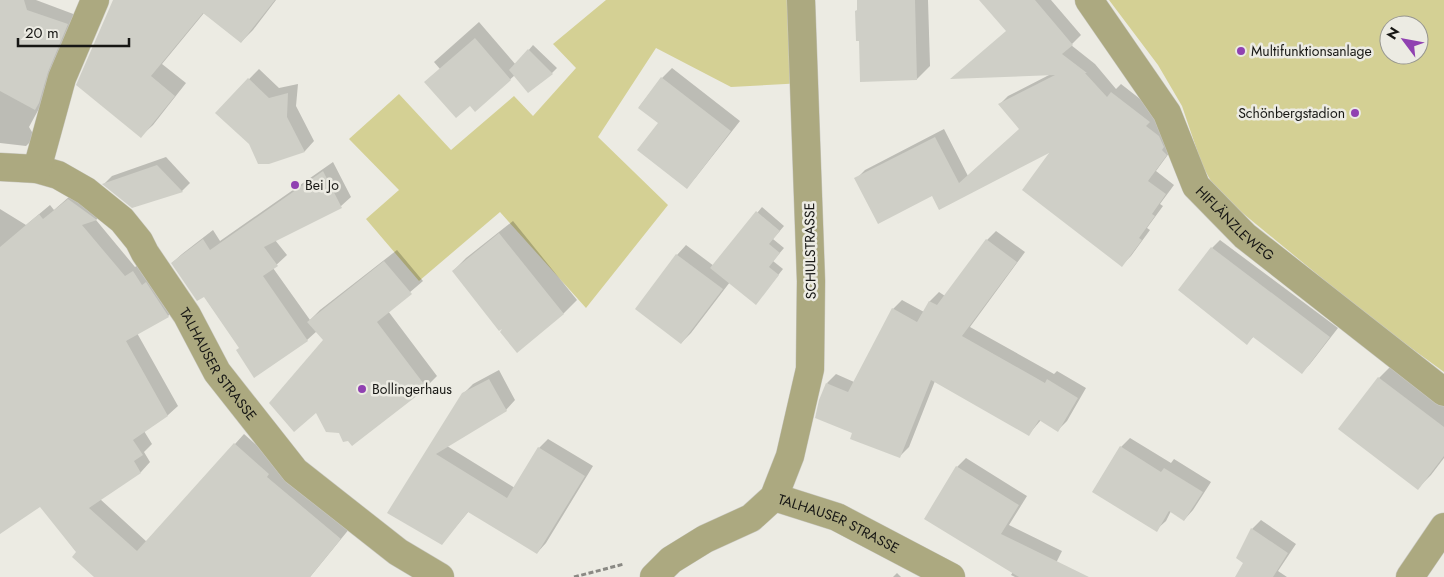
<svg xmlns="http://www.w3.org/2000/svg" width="1444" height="577" font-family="Jost,sans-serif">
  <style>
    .green { fill: #d4d094; fill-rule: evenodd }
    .shadow { fill: #0003 }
    .building { fill: #cfcfc7 }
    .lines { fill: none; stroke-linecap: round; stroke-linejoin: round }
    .minor-casing { stroke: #cac9c2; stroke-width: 29 }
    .path { stroke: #8a8984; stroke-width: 3; stroke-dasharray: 5 2.5; stroke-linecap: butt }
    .minor { stroke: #aca980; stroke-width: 28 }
    .poi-dot { fill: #9041b1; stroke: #ecebe3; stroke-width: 2 }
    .labels { text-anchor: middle; stroke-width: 5; stroke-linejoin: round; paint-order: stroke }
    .poi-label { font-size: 14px; fill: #171714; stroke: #ecebe3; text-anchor: start }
    .street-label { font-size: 14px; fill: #171714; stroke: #ecebe3 }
  </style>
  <rect width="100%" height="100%" fill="#ecebe3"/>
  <g class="green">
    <polygon points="606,0 801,0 804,83 731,87 656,48 598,137 668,205 586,308 500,212 419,281 366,219 399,190 349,139 399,94 451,150 514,96 533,116 576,68 553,44"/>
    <path d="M 1109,0 L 1444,0 L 1444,372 L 1374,321 L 1217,192 L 1202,165 L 1182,106 L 1158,65 ZM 1389,25 L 1419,25 L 1419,55 L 1389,55 Z"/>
  </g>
  <g class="shadow">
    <polygon points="0,0 36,0 76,15 48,92 29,127 35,137 26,146 0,143"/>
    <polygon points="115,0 276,0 253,30 241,42 204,13 162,64 186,83 153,125 141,136"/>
    <polygon points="858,0 928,0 930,66 917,79 858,9"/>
    <polygon points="981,0 1051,0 1081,35 1071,45 1095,64 1116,89 1121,84 1158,113 1175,145 1156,171 1174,185 1160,204 1163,206 1147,228 1150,230 1131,256 1122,265 1053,149 932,194 856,179 865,170 944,129 968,176 1020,129 1000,104 1008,96 1051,74 1007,31"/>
    <polygon points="479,22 516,65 533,45 557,68 552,73 515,75 475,110 434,62"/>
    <polygon points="672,68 740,121 696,177 687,187 659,123 639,107 662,78"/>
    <polygon points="259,69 279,88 298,84 296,106 314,141 305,151 269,162 217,112"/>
    <polygon points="166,157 190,183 182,191 133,207 104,184 112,176"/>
    <polygon points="333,162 351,197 341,206 275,240 287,255 273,268 310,320 320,310 397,250 423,281 388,311 437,376 426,387 317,331 307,340 240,348 204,296 172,263 182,254 213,230 220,241"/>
    <polygon points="78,189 106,209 96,220 135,267 143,262 178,306 168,316 137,333 178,406 168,415 144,431 152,444 144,452 150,462 141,472 100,499 147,542 244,434 350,528 310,577 96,577 40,505 0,533 0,209 26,225 50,205 54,210"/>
    <polygon points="762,207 784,226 773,239 784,248 773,261 783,269 756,303 730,282 691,333 681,343 677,255 686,245 714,266"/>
    <polygon points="513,221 577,300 564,313 517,351 507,324 453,271 466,258"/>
    <polygon points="996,231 1025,252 970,327 1054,374 1057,371 1086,388 1067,421 1058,430 1041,420 1029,434 935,381 909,447 900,456 854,432 827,383 836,374 854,382 893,309 902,300 924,312 930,301 939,292 945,296 987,240"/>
    <polygon points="1220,240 1338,328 1310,364 1302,372 1254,336 1247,343 1212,248"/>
    <polygon points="1392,365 1444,404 1444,458 1431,475 1418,488 1379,378"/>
    <polygon points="499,370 515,400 506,410 447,446 515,488 539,448 548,439 593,466 546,543 537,553 469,511 442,543 389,513 463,394 473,384"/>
    <polygon points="1130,438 1171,463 1174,459 1211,482 1193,510 1184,520 1171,511 1166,521 1156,530 1121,447"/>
    <polygon points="966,458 1027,496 1009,525 1062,551 1049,577 1015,577 1011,575 1013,572 957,467"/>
    <polygon points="1261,520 1296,544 1278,571 1287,577 1236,577 1245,562 1252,529"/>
    <polygon points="897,573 901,577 893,577"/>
  </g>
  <g class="building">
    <polygon points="0,0 24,0 27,10 68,24 48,72 39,103 35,110 0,91"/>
    <polygon points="113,0 275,0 241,43 203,13 151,76 175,96 141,138 76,85"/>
    <polygon points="857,0 915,0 917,80 860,82 859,41 856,41 855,11 857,10"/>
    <polygon points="979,0 1035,0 1073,45 1062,54 1087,73 1085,73 1107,97 1111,92 1150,122 1146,126 1159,136 1164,147 1162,150 1167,155 1148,181 1166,194 1152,214 1155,216 1139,238 1142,240 1122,267 1022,190 1049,153 939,210 932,196 878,224 854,178 935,137 959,183 1019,129 998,104 1055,75 950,79 1006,31"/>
    <polygon points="475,38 511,80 475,112 470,106 456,118 424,82"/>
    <polygon points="528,49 553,74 528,93 509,70"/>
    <polygon points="661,77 731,131 687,189 637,150 658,123 638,108"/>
    <polygon points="248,78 269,98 288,93 287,117 305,152 269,164 258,164 249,144 215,113"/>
    <polygon points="157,165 183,192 132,208 102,184"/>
    <polygon points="323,171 342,208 264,247 278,266 263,276 308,341 254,378 236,350 239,348 204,297 197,301 171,263 203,239 210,250"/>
    <polygon points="68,199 97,220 82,225 125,276 133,271 142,285 146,282 169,317 126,341 168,416 133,440 143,455 134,461 141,473 89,508 137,551 234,443 269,474 267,477 341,539 310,577 94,577 72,557 76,552 40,507 0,534 0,247 39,214 43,219"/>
    <polygon points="756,211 780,231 769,244 780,253 769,267 779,275 756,305 710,268"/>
    <polygon points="499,233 564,314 517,353 500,332 502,329 499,331 452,271"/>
    <polygon points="986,239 1017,262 962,336 1045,383 1047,379 1078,398 1058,432 1039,420 1029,436 931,380 900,458 850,439 852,433 815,418 819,400 826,383 848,392 892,308 917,322 929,301 937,305"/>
    <polygon points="1211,247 1330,337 1302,374 1253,337 1247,345 1178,290"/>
    <polygon points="676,254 723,289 681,344 635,309"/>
    <polygon points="384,261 412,294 377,322 427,388 352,446 348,441 343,442 339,433 326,432 316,413 294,432 269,403 323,340 307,322"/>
    <polygon points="1378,377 1444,427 1444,456 1418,490 1338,429"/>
    <polygon points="489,379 507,411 436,454 507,498 538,447 585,476 537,554 468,512 442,545 387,513 462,393"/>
    <polygon points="1120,446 1161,472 1164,468 1203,492 1184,521 1169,511 1157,532 1092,492"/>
    <polygon points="956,466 1019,505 1001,534 1089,577 1019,577 924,519"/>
    <polygon points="1251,528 1288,553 1273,577 1235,577 1243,563 1236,558"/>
  </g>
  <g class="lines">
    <defs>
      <g id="minor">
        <path id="s1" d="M 1089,0 L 1167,113 L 1196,186 L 1245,236 L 1444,392"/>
        <path id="s2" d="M 0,167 L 37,169 L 58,175 L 86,191 L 122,220 L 139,241 L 145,253 L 187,315 L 217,372 L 295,471 L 398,552 L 440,577"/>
        <polyline points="37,169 62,78 95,0"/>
        <path id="s3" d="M 774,497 L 837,517 L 951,577"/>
        <polyline points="654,577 671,560 705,539 751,518 774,497 790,456 810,369 811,281 801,0"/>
        <polyline points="1410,577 1444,527"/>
      </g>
    </defs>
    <use href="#minor" class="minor-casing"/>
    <polyline class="path" points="574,577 624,564"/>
    <use href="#minor" class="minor"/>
  </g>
  <g class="poi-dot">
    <circle cx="1241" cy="51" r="5"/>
    <circle cx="1355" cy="113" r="5"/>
    <circle cx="295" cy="185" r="5"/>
    <circle cx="362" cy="389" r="5"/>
  </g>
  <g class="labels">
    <g class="poi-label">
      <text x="1251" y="56">Multifunktionsanlage</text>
      <text x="1345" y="118" text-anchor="end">Schönbergstadion</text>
      <text x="305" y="190">Bei Jo</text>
      <text x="372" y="394">Bollingerhaus</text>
    </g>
    <g class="street-label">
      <text dy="5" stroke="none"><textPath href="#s1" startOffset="270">HIFLÄNZLEWEG</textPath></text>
      <text transform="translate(810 251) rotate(-91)" y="5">SCHULSTRASSE</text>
      <text dy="5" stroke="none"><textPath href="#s2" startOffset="311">TALHAUSER STRASSE</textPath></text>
      <text dy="5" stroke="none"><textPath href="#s3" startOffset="70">TALHAUSER STRASSE</textPath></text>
    </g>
  </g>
  <g transform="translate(1404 40) rotate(302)"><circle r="24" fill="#ecebe3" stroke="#979690"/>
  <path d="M0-4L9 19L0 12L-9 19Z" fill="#9041b1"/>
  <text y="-8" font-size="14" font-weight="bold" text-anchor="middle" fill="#171714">N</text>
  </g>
  <path d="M18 38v8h111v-8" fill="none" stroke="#171714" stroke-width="2.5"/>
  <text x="25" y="38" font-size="15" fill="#171714" stroke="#ecebe3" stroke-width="4" paint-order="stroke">20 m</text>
</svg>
